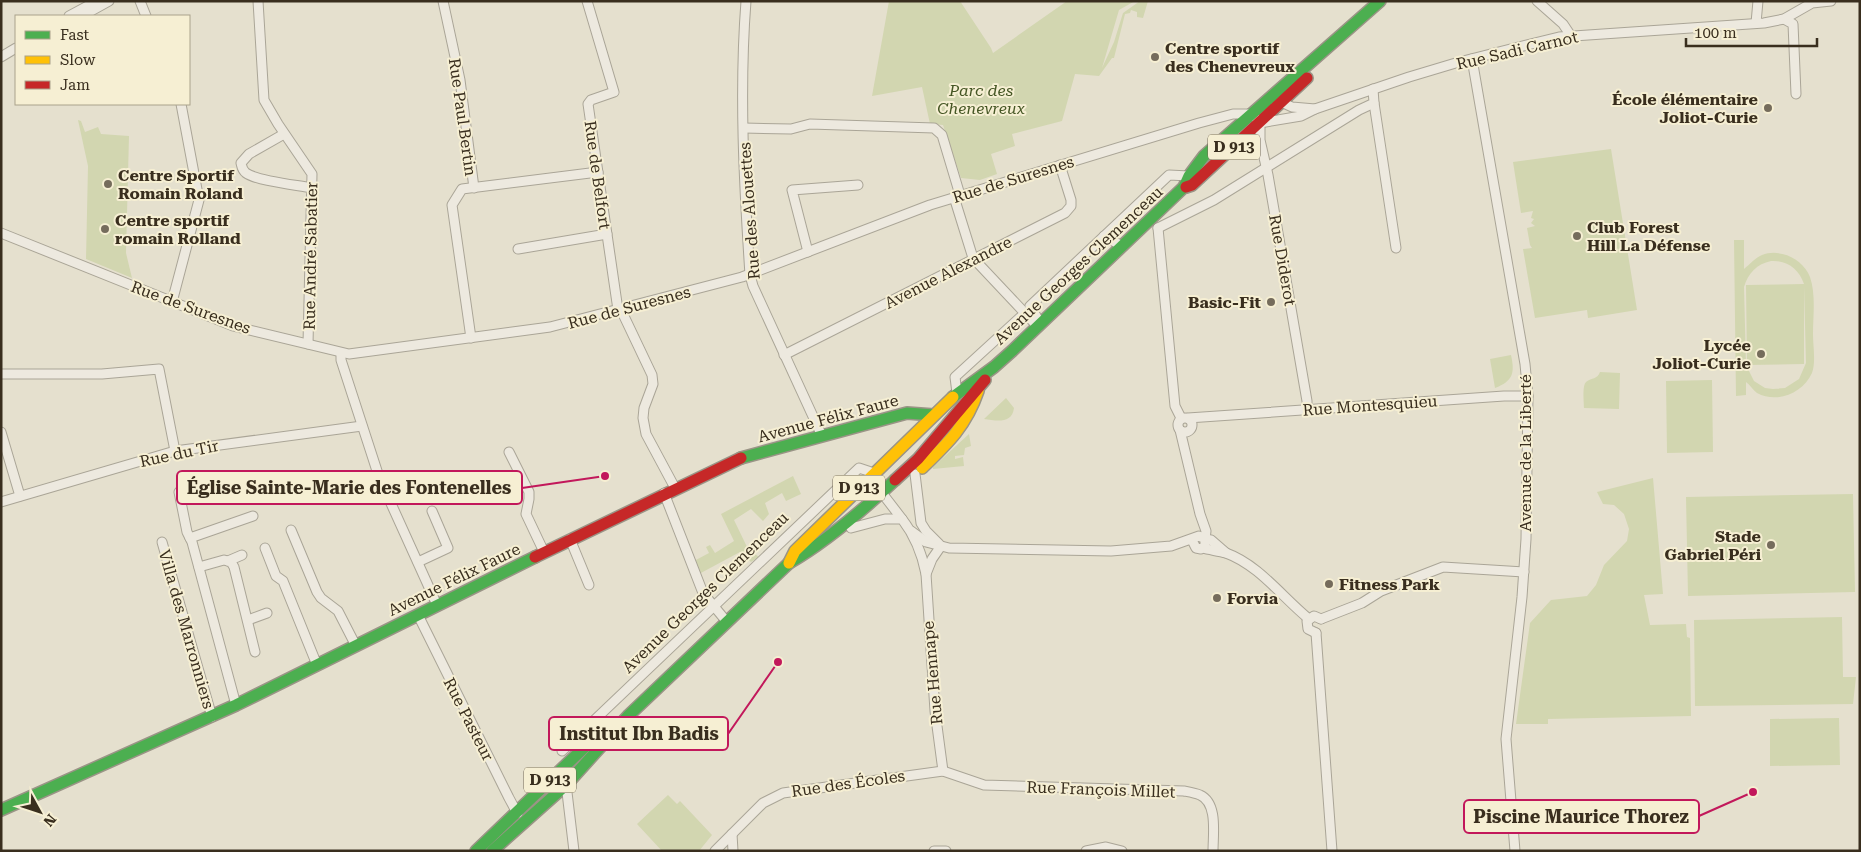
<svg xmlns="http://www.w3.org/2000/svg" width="1861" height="852" font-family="'Roboto Serif',serif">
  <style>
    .green { fill: #d2d6b0; fill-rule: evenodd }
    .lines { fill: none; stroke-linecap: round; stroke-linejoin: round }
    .street-casing { stroke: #aaa597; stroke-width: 11 }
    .fast-casing { stroke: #9a9486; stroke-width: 14 }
    .slow-casing { stroke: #9a9486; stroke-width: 14 }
    .jam-casing { stroke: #9a9486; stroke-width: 14 }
    .street { stroke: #ede9df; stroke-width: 9 }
    .fast { stroke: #4caf50; stroke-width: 11 }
    .slow { stroke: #ffc107; stroke-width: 11 }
    .jam { stroke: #c62828; stroke-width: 11 }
    .poi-dot { fill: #756c5c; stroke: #f6efd3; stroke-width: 2 }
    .labels { text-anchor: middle; stroke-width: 4; stroke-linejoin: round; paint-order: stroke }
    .shield { fill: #f6efd3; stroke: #726854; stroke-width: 1 }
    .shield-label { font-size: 15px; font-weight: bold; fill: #392e1e }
    .poi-label { font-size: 16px; font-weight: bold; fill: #392e1e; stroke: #f6efd3; text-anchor: start }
    .street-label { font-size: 16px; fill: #392e1e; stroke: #f6efd3 }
    .park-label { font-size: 16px; font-style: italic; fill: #455624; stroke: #f6efd3 }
    .leader { fill: none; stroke: #c2185b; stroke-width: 2 }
    .callout-dot { fill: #c2185b; stroke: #f6efd3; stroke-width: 2 }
    .callout { fill: #f6efd3; stroke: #c2185b; stroke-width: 2 }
    .callout-label { font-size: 18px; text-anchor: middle; font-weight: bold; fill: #392e1e }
  </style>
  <rect width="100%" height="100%" fill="#e5e0ce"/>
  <g class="green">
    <polygon points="889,1 960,1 991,48 993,53 1067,1 1135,1 1119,10 1102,68 1114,42 1123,13 1140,1 1148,1 1143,18 1137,17 1137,12 1131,10 1130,13 1125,14 1114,58 1112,58 1099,76 1075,74 1062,121 1012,134 1015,146 991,154 997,174 980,180 961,178 943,125 930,124 922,87 872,96"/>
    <polygon points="78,120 81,121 85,132 98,127 101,134 129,136 126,253 132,278 86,259 88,166"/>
    <polygon points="1611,149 1637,310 1588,318 1587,310 1535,318 1523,249 1532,248 1530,245 1527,228 1535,226 1531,223 1534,219 1531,218 1533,211 1521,213 1513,162"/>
    <path d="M 1734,240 L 1744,240 L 1744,269 C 1750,264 1755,258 1762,255 C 1780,248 1803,259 1810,277 C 1816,294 1813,317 1813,334 C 1813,346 1816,362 1812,373 C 1803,393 1777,404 1757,393 C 1753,390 1750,385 1746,382 L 1746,395 L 1736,396 ZM 1771,261 C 1787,260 1799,269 1804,284 L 1746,285 L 1747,365 L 1804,364 L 1804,285 L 1804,286 L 1806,363 L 1799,379 L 1785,388 L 1773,389 L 1765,388 L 1754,381 L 1746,365 L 1744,287 C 1748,273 1757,264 1771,261 Z"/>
    <path d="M 1511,355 C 1515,373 1513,381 1495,388 L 1490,359 Z"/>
    <path d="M 1600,372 L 1620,373 L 1619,409 L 1584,408 C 1584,402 1582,386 1586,382 C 1592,377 1597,380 1600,372 Z"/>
    <polygon points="1712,380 1713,452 1667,453 1666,381"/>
    <path d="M 1006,398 L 1014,408 C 1012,424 997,421 984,419 Z"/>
    <polygon points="969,434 971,446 965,448 964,455 955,456 955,459 963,457 964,466 933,469 933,467"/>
    <polygon points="793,476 801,494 786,501 782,493 765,503 769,514 763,521 751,509 734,520 748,549 759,557 751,562 740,552 699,574 694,561 709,553 706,547 710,545 715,553 734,541 721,514"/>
    <polygon points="1653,478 1663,594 1644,595 1650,625 1686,624 1687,637 1690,638 1691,716 1548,719 1548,724 1516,724 1530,623 1551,600 1587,596 1596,585 1604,565 1627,541 1629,529 1624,514 1614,505 1603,504 1597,492"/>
    <polygon points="1853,494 1855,592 1688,596 1686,497"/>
    <polygon points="1842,617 1843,677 1856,677 1853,704 1695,706 1694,620"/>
    <polygon points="1839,718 1840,765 1770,766 1770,719"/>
    <polygon points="668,795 677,804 680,801 712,835 699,851 662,851 637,824"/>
  </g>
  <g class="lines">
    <defs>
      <g id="street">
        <polyline points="140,1 146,16"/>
        <polyline points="258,1 264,100 278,124 312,174 308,344"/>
        <polyline points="443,1 460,80 474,188"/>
        <polyline points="587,1 614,92 591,100 588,104 617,303 618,309 623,314 652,375 653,384 644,408 643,418 646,434 675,488"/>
        <path d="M 746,1 C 739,92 744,184 750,275 L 753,286 L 822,436"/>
        <polyline points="1537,1 1563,24 1571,36"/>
        <polyline points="69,16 97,1"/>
        <polyline points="82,16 109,1"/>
        <polyline points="1784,19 1793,24 1796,94"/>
        <polyline points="1756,23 1758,1"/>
        <polyline points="1,57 16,48"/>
        <polyline points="1472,59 1525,364 1528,396 1526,539 1522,597 1506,739 1515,851"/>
        <polyline points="1279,101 1292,107 1315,109"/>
        <polyline points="1374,103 1396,248"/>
        <polyline points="1260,123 1301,116 1315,109 1409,77 1459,62 1559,37 1764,23 1784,19 1812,3 1831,1"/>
        <polyline points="744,128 791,129 810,124 934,128 942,135 960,195"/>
        <path d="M 284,134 L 249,154 L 241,163 C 242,167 242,170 246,173 C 257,181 297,185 312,188"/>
        <polyline points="954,197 973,258 1038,327"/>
        <polyline points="1158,228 1214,200 1359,110 1374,103 1373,89"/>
        <polyline points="1158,228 1175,406 1181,418"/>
        <polyline points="1,233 233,326 349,354 550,327 742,277 930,205 1199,123 1233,114 1252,114 1260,123 1260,140 1268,175 1307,401 1307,410"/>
        <polyline points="1104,236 1122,246"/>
        <polyline points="518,249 607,234"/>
        <polyline points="808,252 792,190 858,185"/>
        <polyline points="172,302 199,200 181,104"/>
        <polyline points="1041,324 1030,306 1169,175 1189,176"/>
        <polyline points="471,338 452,205 462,189 598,172"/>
        <polyline points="341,353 341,360 379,477 437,605"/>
        <polyline points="784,355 1065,213 1071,206 1071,200 1060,165"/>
        <polyline points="1,374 102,374 159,369 175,451"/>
        <polyline points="957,393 955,377 1025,313"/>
        <circle cx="1185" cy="425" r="7"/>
        <polyline points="1188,418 1504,396 1528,396"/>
        <polyline points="1180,430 1200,514 1206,531 1205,539 1211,540 1226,553"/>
        <polyline points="1,432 20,496"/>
        <polyline points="509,452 529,492 529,499 526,514 544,552"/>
        <polyline points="915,474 921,523 926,531 939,544"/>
        <polyline points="179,492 187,532 192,542 236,705"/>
        <polyline points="664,493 703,593 727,622"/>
        <polyline points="882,493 902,519"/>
        <polyline points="1,502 175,451 362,426"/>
        <path d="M 851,528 L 885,519 L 902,519 C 915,536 922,553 926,574 L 935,711 L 943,771"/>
        <polyline points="291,530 317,592 321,598 338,611 356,646"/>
        <polyline points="911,531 926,542 949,548 1111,551 1171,546 1199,536 1205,539 1205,546 1201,549 1196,548 1193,542 1194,538"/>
        <polyline points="190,538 253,516"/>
        <polyline points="570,539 589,585"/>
        <polyline points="162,542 212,717"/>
        <polyline points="265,548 276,576 283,581 317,665"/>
        <path d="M 1202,548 C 1210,550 1218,551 1226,553 C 1259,565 1282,597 1309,619"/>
        <polyline points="228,561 242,555"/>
        <polyline points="418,562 448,548 432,511"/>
        <polyline points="199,567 224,560 231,562 234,567 255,652"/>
        <polyline points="926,574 932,559 941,546"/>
        <polyline points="418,615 509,798 516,811 518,813"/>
        <polyline points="1321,619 1362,603 1381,591 1443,567 1524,572"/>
        <polyline points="248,620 267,613"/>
        <polyline points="1316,633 1332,851"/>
        <polyline points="1316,633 1308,629 1307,621 1314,616 1321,619"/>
        <polyline points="562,751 859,468 874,473"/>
        <polyline points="566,784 574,851"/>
        <polyline points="732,834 733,851"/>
        <path d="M 715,851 L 763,803 L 783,793 L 943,771 L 984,785 L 1184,791 C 1189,792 1195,793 1200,795 C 1218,803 1213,834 1213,851"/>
        <polyline points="934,851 946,851"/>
        <polyline points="1086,851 1106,847 1122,851"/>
      </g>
      <g id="fast">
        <polyline points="953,397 994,367 1012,351 1184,187 1189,176 1204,156 1380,1"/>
        <polyline points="741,458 907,413 934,415"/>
        <polyline points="1,810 236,705 535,557"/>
        <polyline points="476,851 589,743 609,729"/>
        <path d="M 492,851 L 566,785 L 629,715 L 789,563 C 827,541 863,510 895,480"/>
      </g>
      <g id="slow">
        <path d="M 922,468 C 948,443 966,426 978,391"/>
        <polyline points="789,563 795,551 953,397"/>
      </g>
      <g id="jam">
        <polyline points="1186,187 1192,185 1307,78"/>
        <polyline points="895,480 918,459 985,380"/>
        <polyline points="535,557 741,458"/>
      </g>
    </defs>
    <use href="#street" class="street-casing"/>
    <use href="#fast" class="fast-casing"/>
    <use href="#slow" class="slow-casing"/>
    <use href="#jam" class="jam-casing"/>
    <use href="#street" class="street"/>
    <use href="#fast" class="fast"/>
    <use href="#slow" class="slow"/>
    <use href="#jam" class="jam"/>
  </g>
  <g class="poi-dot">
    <circle cx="1155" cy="57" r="5"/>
    <circle cx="1768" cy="108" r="5"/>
    <circle cx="108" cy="184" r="5"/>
    <circle cx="105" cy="229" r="5"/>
    <circle cx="1577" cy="236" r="5"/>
    <circle cx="1271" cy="302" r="5"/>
    <circle cx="1761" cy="354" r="5"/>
    <circle cx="1771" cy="545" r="5"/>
    <circle cx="1329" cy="584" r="5"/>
    <circle cx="1217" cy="598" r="5"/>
  </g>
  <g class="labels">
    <g class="shield">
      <rect x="1208" y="134.5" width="52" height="25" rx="4"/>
      <rect x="833" y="475.5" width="52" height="25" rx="4"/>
      <rect x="524" y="767.5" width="52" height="25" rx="4"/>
    </g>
    <g class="shield-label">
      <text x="1234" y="152">D 913</text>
      <text x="859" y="493">D 913</text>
      <text x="550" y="785">D 913</text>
    </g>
    <g class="poi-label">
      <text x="1165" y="54">Centre sportif<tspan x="1165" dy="18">des Chenevreux</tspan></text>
      <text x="1758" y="105" text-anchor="end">École élémentaire<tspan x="1758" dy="18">Joliot-Curie</tspan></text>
      <text x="118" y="181">Centre Sportif<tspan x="118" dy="18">Romain Roland</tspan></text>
      <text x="115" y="226">Centre sportif<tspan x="115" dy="18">romain Rolland</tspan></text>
      <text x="1587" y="233">Club Forest<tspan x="1587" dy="18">Hill La Défense</tspan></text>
      <text x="1261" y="308" text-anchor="end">Basic-Fit</text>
      <text x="1751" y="351" text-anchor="end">Lycée<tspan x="1751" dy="18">Joliot-Curie</tspan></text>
      <text x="1761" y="542" text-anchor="end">Stade<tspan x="1761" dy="18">Gabriel Péri</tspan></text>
      <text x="1339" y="590">Fitness Park</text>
      <text x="1227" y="604">Forvia</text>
    </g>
    <g class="street-label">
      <text transform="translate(1517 50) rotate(-13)" y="6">Rue Sadi Carnot</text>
      <text transform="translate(463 117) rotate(82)" y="6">Rue Paul Bertin</text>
      <text transform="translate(598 175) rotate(82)" y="6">Rue de Belfort</text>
      <text transform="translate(1013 179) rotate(-17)" y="6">Rue de Suresnes</text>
      <text transform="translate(749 211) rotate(-94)" y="6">Rue des Alouettes</text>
      <text transform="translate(310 256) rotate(-89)" y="6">Rue André Sabatier</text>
      <text transform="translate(1283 260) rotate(80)" y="6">Rue Diderot</text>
      <text transform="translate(1078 265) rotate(-43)" y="6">Avenue Georges Clemenceau</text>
      <text transform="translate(948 272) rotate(-27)" y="6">Avenue Alexandre</text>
      <text transform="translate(191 307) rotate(20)" y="6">Rue de Suresnes</text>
      <text transform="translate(629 307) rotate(-15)" y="6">Rue de Suresnes</text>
      <text transform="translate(1370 405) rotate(-4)" y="6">Rue Montesquieu</text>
      <text transform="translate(828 418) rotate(-15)" y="6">Avenue Félix Faure</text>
      <text transform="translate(179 453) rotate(-12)" y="6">Rue du Tir</text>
      <text transform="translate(1525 453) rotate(-90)" y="6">Avenue de la Liberté</text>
      <text transform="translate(454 579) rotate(-26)" y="6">Avenue Félix Faure</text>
      <text transform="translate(705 592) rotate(-44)" y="6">Avenue Georges Clemenceau</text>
      <text transform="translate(187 629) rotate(74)" y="6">Villa des Marronniers</text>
      <text transform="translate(932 673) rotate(-95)" y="6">Rue Hennape</text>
      <text transform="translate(469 719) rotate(63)" y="6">Rue Pasteur</text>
      <text transform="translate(848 783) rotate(-8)" y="6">Rue des Écoles</text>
      <text transform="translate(1101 789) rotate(2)" y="6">Rue François Millet</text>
    </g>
    <g class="park-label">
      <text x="981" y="96">Parc des<tspan x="981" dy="18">Chenevreux</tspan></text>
    </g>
  </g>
  <path class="leader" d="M605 476L522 488M778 662L728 734M1753 792L1699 816"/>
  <g class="callout-dot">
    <circle cx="605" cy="476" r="5"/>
    <circle cx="778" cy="662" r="5"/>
    <circle cx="1753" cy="792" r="5"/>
  </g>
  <g class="callout">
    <rect x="177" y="471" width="345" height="33" rx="5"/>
    <rect x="549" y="717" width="179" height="33" rx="5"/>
    <rect x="1464" y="800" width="235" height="33" rx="5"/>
  </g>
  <g class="callout-label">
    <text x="349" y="494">Église Sainte-Marie des Fontenelles</text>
    <text x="639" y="740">Institut Ibn Badis</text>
    <text x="1581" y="823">Piscine Maurice Thorez</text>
  </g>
  <rect width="1861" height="852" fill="none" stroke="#392e1e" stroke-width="5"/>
  <rect x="15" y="15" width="175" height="90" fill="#f6efd3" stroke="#aaa28b"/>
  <rect x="25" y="31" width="25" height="8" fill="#4caf50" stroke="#aaa28b"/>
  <text x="60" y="40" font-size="15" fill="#392e1e">Fast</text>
  <rect x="25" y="56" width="25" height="8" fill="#ffc107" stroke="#aaa28b"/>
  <text x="60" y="65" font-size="15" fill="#392e1e">Slow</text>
  <rect x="25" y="81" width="25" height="8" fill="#c62828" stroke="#aaa28b"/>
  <text x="60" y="90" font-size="15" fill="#392e1e">Jam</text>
  <g transform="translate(40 812) rotate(130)" stroke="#f6efd3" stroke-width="4" paint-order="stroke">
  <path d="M0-4L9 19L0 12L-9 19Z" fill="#392e1e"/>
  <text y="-8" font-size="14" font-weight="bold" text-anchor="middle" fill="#392e1e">N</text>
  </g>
  <path d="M1686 38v8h131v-8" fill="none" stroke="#392e1e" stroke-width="2.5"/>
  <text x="1694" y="38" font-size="15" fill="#392e1e" stroke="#f6efd3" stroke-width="4" paint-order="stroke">100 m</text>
</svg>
